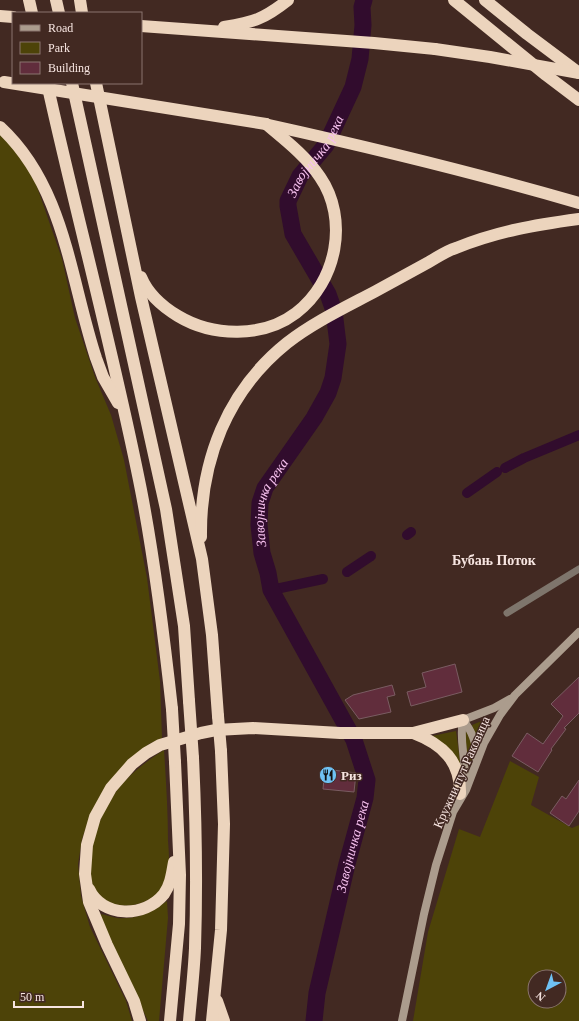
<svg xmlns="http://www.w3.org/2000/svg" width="579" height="1021" font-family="'Times New Roman',serif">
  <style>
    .green { fill: #4d4308; fill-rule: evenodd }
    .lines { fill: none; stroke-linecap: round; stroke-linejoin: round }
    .canal { stroke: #310c2d; stroke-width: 10 }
    .river { stroke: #310c2d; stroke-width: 17 }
    .building { fill: #612d3c; stroke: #7a5c62 }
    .street { stroke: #7e756c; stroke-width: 7 }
    .secondary { stroke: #ab9c8d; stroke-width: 8 }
    .highway { stroke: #ecd4bd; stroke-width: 12 }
    .highway-bridge { stroke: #ecd4bd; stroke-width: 12 }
    .labels { text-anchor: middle; stroke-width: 3; stroke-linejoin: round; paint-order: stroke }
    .street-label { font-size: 13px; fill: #f7e5e1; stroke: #422922 }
    .poi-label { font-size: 13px; font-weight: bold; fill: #f7e5e1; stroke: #422922; text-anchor: start }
    .water-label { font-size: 14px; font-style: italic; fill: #f7c1ef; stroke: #422922 }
    .neighbourhood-label { font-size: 14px; font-weight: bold; fill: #f7e5e1; stroke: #422922 }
  </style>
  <rect width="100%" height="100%" fill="#422922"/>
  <g class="green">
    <polygon points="0,134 18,154 35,181 62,259 75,318 95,377 111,415 124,460 147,578 160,681 162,738 149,744 130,759 90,816 82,839 78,864 81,896 90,927 126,1001 132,1021 0,1021"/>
    <polygon points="489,718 490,720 482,734 479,744 472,725"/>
    <polygon points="456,731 461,768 432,736"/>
    <path d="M 466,731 C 473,744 473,751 471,766 L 468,765 L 465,732 Z"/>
    <path d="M 164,750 C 166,781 168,811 168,841 C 169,853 170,867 167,878 C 158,909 106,917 93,886 C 87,873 90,857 93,844 C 104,798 125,775 164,750 Z"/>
    <path d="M 510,761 L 539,777 L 531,805 L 572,828 L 579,825 L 579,1021 L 413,1021 L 428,932 L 459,829 L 480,837 ZM 535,977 L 559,977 L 559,1001 L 535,1001 Z"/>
    <path d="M 167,901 L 168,918 L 159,1021 L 148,1021 L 98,914 C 105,914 111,917 117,918 C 137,920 152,912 167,901 Z"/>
  </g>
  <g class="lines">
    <g class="canal">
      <polyline points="505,468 524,458 579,435"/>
      <polyline points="467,493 497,472"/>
      <polyline points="407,535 411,532"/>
      <polyline points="347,572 371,556"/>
      <polyline points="271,590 323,579"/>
    </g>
    <path class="river" id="s1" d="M 314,1021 L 317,993 L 347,864 L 365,798 L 367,780 L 354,740 L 271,590 L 268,573 L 262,553 L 259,525 L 260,503 L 265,488 L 314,418 L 328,393 L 333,378 L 338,344 L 334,311 L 328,294 L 293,234 L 288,206 L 288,201 L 300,176 L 326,145 L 353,87 L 360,59 L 363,25 L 362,7 L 364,0"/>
  </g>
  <g class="building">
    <polygon points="455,664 462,692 411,706 407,692 426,687 422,673"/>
    <polygon points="579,677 579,713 564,728 566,729 551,749 552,750 538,772 512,756 527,733 543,744 563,716 551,704"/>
    <polygon points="392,685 395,695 387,697 391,712 359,719 345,700 353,695"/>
    <polygon points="325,769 356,773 354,792 323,789"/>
    <polygon points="579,780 579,811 569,826 550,813 562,796 566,799"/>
  </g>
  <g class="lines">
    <polyline class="street" points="507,613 579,569"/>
    <g class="secondary">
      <polyline points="463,720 494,708 510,699"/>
      <path d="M 463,720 C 472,731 477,743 476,758"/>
      <path d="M 462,787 C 469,764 458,743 463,720"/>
      <polyline points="402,1021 424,914 436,865 453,812 466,790 484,743 500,715 515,695 579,632"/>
    </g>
    <g class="highway">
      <polyline points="29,0 32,13"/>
      <polyline points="56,0 59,13"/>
      <polyline points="80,0 82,13"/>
      <polyline points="454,0 546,75 579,100"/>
      <polyline points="485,0 527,34 579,73"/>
      <polyline points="0,16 13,17"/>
      <polyline points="141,26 374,43 435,49"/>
      <path d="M 224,27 C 254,22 264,19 288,0"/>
      <path d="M 47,83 C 77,219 114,353 141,490 C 155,562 164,636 172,709"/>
      <polyline points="72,83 166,509 184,626 189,701"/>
      <polyline points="96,83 141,297 202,559 212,635 218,716"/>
      <path d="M 269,125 C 373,148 476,173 579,203"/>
      <path d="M 0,127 C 65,187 70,279 96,358 L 103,377 L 118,403"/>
      <path d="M 141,277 C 148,294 163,307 178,316 C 213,337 263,338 296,313 C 337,282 349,219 320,177 C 306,156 285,140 266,124"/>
      <path d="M 201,537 C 200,461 227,391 287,343 C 314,322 346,307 376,291 C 394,281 411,272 429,262 C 438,257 446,251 456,248 C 498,231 535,225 579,219"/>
      <path d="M 413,733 C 442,744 461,761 460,794"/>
      <path d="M 89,889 C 102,918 145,918 164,894 C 171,884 172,873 174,862"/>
      <polyline points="217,1001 224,1021"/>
      <polyline points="140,1021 134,1001 107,945 89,902 85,874 87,845 95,817 111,788 132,764 146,753 160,745 201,733 216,730 253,728 340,733 413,733 463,720"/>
      <polyline points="170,1021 179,924 180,875 175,762"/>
      <path d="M 189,1021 C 191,997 194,972 195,948 C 197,885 196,821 193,758"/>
      <polyline points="212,1021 221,930 224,824 221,751"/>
    </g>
    <g class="highway-bridge">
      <polyline points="435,49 490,57 579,73"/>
      <polyline points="4,82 266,124"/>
      <polyline points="189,701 193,758"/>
      <polyline points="172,709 175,762"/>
      <polyline points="218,716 221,751"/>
    </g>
  </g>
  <defs>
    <symbol id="restaurant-disc" viewBox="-11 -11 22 22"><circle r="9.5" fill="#6fc2f4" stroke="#422922"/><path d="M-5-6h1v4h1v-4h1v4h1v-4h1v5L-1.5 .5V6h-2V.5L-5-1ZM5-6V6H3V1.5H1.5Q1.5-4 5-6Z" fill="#111"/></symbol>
  </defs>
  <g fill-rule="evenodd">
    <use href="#restaurant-disc" x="318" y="765" width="20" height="20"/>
  </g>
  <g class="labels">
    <g class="street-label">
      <text transform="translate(461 772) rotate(-66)" y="5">Кружни пут Раковица</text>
    </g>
    <g class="poi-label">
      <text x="341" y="780">Риз</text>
    </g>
    <g class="water-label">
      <text dy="5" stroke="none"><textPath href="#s1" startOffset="936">Завојничка река</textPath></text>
      <text dy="5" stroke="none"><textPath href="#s1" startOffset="552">Завојничка река</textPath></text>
      <text dy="5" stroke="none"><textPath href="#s1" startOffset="179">Завојничка река</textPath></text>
    </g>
    <g class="neighbourhood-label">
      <text x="494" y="565">Бубањ Поток</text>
    </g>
  </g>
  <rect x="12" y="12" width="130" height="72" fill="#422922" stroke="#8a746e"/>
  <rect x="20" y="25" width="20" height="6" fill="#ab9c8d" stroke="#8a746e"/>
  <text x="48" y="32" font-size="12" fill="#f7e5e1">Road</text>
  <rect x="20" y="42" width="20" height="12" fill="#4d4308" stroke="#8a746e"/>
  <text x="48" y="52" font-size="12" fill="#f7e5e1">Park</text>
  <rect x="20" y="62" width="20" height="12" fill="#612d3c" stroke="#8a746e"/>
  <text x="48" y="72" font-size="12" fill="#f7e5e1">Building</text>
  <g transform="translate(547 989) rotate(221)"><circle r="19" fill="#422922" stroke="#8a746e"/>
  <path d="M0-3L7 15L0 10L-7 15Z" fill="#6fc2f4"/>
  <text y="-6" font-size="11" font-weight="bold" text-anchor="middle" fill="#f7e5e1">N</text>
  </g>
  <path d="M14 1001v6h69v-6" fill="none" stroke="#f7e5e1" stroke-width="2"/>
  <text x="20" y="1001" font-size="12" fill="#f7e5e1" stroke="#422922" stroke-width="3" paint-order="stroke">50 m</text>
</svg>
